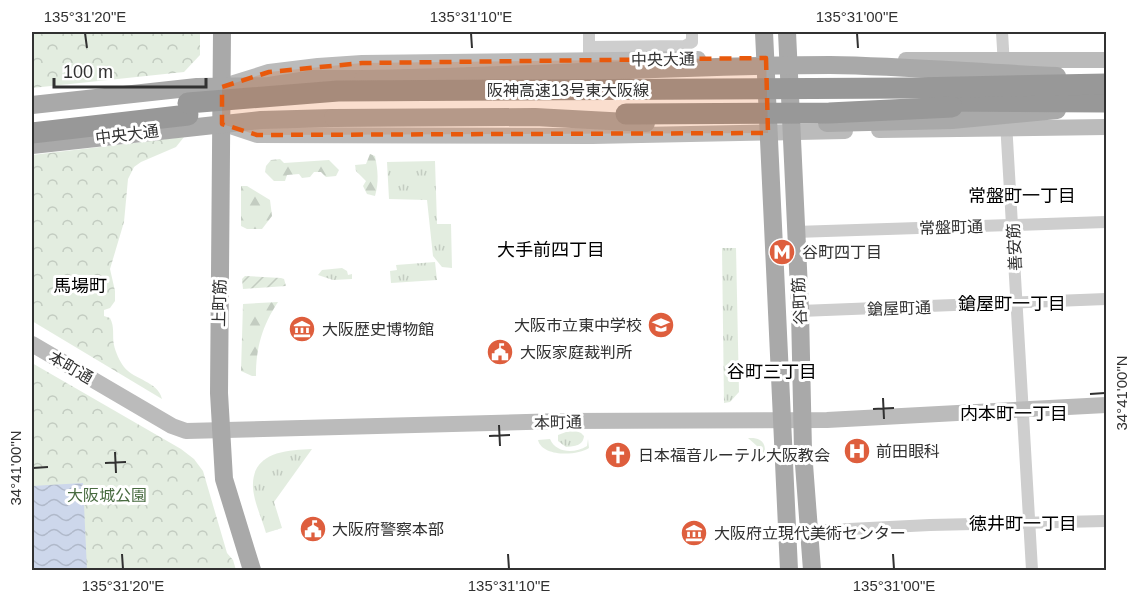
<svg xmlns="http://www.w3.org/2000/svg" width="1138" height="602" font-family="Helvetica,'Noto Sans JP',sans-serif">
  <style>
    .grass { fill: url(#grass-tufts) }
    .forest { fill: url(#forest-firs) }
    .park { fill: url(#park-crowns) }
    .garden { fill: url(#garden-furrows) }
    .water { fill: url(#water-waves) }
    .lines { fill: none; stroke-linecap: round; stroke-linejoin: round }
    .street { stroke: #cecece; stroke-width: 12 }
    .secondary { stroke: #bbb; stroke-width: 16 }
    .primary { stroke: #a9a9a9; stroke-width: 18 }
    .highway { stroke: #989898; stroke-width: 21 }
    .primary-bridge { stroke: #a9a9a9; stroke-width: 18 }
    .highway-bridge { stroke: #989898; stroke-width: 21 }
    .marked { fill: #e8590c; fill-opacity: 0.2; stroke: #e8590c; stroke-width: 4.5; stroke-dasharray: 12 8; stroke-linejoin: round }
    .ticks { fill: none; stroke: #313131; stroke-width: 2 }
    .labels { text-anchor: middle; stroke-width: 6; stroke-linejoin: round; paint-order: stroke }
    .street-label { font-size: 16px; fill: #313131; stroke: #fff }
    .poi-label { font-size: 16px; fill: #313131; stroke: #fff; text-anchor: start }
    .park-label { font-size: 16px; fill: #486b40; stroke: #fff }
    .neighbourhood-label { font-size: 18px; fill: #000; stroke: #fff }
    .neatline { fill: none; stroke: #313131; stroke-width: 2 }
    .ticks-label { font-size: 15px; text-anchor: middle; fill: #313131 }
  </style>
  <defs>
    <pattern id="grass-tufts" width="24" height="20" patternUnits="userSpaceOnUse" patternTransform="scale(1.5)"><rect width="24" height="20" fill="#e3ede0"/><path d="M3 7l-1-3M5 7V3M7 7l1-3M15 17l-1-3M17 17v-4M19 17l1-3" fill="none" stroke="#c3ccc1"/></pattern>
    <pattern id="forest-firs" width="22" height="20" patternUnits="userSpaceOnUse" patternTransform="scale(1.5)"><rect width="22" height="20" fill="#e3ede0"/><path d="M5 1l3.5 6h-7zM16 11l3.5 6h-7z" fill="#c3ccc1"/></pattern>
    <pattern id="park-crowns" width="20" height="18" patternUnits="userSpaceOnUse" patternTransform="scale(1.5)"><rect width="20" height="18" fill="#e3ede0"/><path d="M2 6a3 3 0 1 1 6 0M12 15a3 3 0 1 1 6 0" fill="none" stroke="#c3ccc1"/></pattern>
    <pattern id="garden-furrows" width="10" height="10" patternUnits="userSpaceOnUse" patternTransform="scale(1.5)"><rect width="10" height="10" fill="#e3ede0"/><path d="M-1 1l2-2M0 10L10 0M9 11l2-2" fill="none" stroke="#c3ccc1"/></pattern>
    <pattern id="water-waves" width="16" height="10" patternUnits="userSpaceOnUse" patternTransform="scale(1.5)"><rect width="16" height="10" fill="#cdd7eb"/><path d="M0 5q4-4 8 0t8 0" fill="none" stroke="#b0b9ca"/></pattern>
  </defs>
  <rect width="100%" height="100%" fill="#fff"/>
  <g class="grass">
    <polygon points="435,161 437,224 451,224 452,268 442,267 433,256 427,200 389,199 387,162"/>
    <polygon points="722,248 736,248 739,392 730,402 724,403"/>
    <polygon points="435,262 437,280 391,283 390,271 397,270 396,265"/>
    <polygon points="342,268 347,271 348,275 352,274 352,279 333,280 318,275 322,270"/>
    <path d="M 576,431 L 581,433 L 584,436 C 583,446 575,446 566,447 L 558,441 L 558,435 L 566,432 Z"/>
    <path d="M 748,438 C 761,437 766,442 765,455 L 761,457 L 753,450 L 757,446 Z"/>
    <path d="M 550,439 C 556,453 574,454 587,446 L 588,439 L 589,448 C 577,456 542,457 538,440 Z"/>
    <path d="M 312,449 L 274,502 L 282,528 L 266,533 C 262,519 254,502 253,488 C 251,452 286,450 312,449 Z"/>
  </g>
  <g class="forest">
    <path d="M 370,154 L 375,156 C 378,171 379,182 375,196 L 367,194 L 363,186 L 366,181 L 356,171 L 355,165 L 366,164 Z"/>
    <polygon points="280,159 284,163 329,160 339,170 336,176 326,177 321,172 314,172 310,177 302,178 299,174 287,175 285,181 274,181 265,172 266,166 271,160"/>
    <polygon points="241,186 247,186 270,200 272,216 262,229 247,229 241,226"/>
    <path d="M 278,302 C 262,326 256,348 256,376 L 252,376 L 241,371 L 243,304 Z"/>
  </g>
  <g class="park">
    <polygon points="32,32 200,32 200,55 184,72 32,88"/>
    <path d="M 184,137 L 176,147 L 141,162 L 134,167 L 128,179 L 124,222 L 110,269 L 115,291 L 115,301 L 110,308 L 104,310 L 104,316 L 110,318 C 115,327 112,336 114,345 C 115,351 120,362 124,367 C 134,380 158,381 162,399 L 32,321 L 32,155 Z"/>
    <polygon points="32,363 181,449 194,459 203,471 227,553 233,560 236,570 32,570"/>
  </g>
  <polygon class="garden" points="245,276 281,278 284,279 286,286 243,289 242,279"/>
  <polygon class="water" points="83,483 87,570 32,570 32,486"/>
  <g class="lines">
    <g class="street">
      <polyline points="589,32 589,47"/>
      <polyline points="1002,32 1004,66"/>
      <polyline points="589,60 589,47 685,46 692,42 692,32"/>
      <polyline points="1006,122 1032,570"/>
      <polyline points="795,232 1106,222"/>
      <polyline points="800,311 1106,299"/>
      <polyline points="809,531 930,525 1106,521"/>
    </g>
    <g class="secondary">
      <polyline points="906,60 1106,60"/>
      <polyline points="231,84 269,72 318,66 362,63 698,59"/>
      <polyline points="224,124 257,135 592,136 845,131"/>
      <polyline points="879,130 1106,127"/>
      <polyline points="32,344 172,426 186,431 563,421 827,420 1106,405"/>
    </g>
    <g class="primary">
      <polyline points="222,32 219,393 224,479 252,570"/>
      <polyline points="764,32 789,570"/>
      <polyline points="787,32 800,311 803,451 812,570"/>
      <polyline points="32,105 197,87 269,86 314,79 363,79"/>
      <polyline points="32,145 261,120 333,118"/>
    </g>
    <polyline class="highway" points="32,133 188,115"/>
    <g class="primary-bridge">
      <path d="M 363,79 C 519,77 674,65 830,65 C 906,66 981,73 1057,76"/>
      <polyline points="333,118 535,117 646,123"/>
      <polyline points="827,123 952,120 1057,110"/>
    </g>
    <g class="highway-bridge">
      <polyline points="936,101 1106,102"/>
      <polyline points="188,103 338,91 913,88 1106,84"/>
      <polyline points="626,114 829,113 952,107"/>
    </g>
  </g>
  <path class="marked" d="M 766,58 L 768,133 L 257,135 L 222,124 L 222,87 L 269,72 L 362,63 Z"/>
  <path class="ticks" d="M 85,33 L 87,48M 471,33 L 472,48M 857,33 L 858,48M 1090,394 L 1105,393M 883,398 L 884,419M 873,409 L 894,408M 499,425 L 500,446M 489,436 L 510,435M 115,452 L 116,473M 105,463 L 126,462M 33,468 L 48,467M 122,554 L 123,569M 508,554 L 509,569M 893,554 L 894,569"/>
  <defs>
    <symbol id="metro-disc" viewBox="-11 -11 22 22"><circle r="9.5" fill="#de5e3d" stroke="#fff"/><path d="M-5.5 5V-5H-3L0 0L3-5H5.5V5H3V-.5L0 4L-3-.5V5Z" fill="#fff"/></symbol>
    <symbol id="school-disc" viewBox="-11 -11 22 22"><circle r="9.5" fill="#de5e3d" stroke="#fff"/><path d="M0-5L7-2L0 1L-7-2ZM-4 1L0 2.5L4 1V4Q0 6-4 4Z" fill="#fff"/></symbol>
    <symbol id="museum-disc" viewBox="-11 -11 22 22"><circle r="9.5" fill="#de5e3d" stroke="#fff"/><path d="M0-6L6-3V-2H-6V-3ZM-5-1h2V3h-2ZM-1-1h2V3h-2ZM3-1h2V3H3ZM-6 4H6V6H-6Z" fill="#fff"/></symbol>
    <symbol id="civic-disc" viewBox="-11 -11 22 22"><circle r="9.5" fill="#de5e3d" stroke="#fff"/><path d="M-.6-6.5H3V-4.5H.6V-3L4-1V1h2V6H-6V1h2V-1L-.6-3ZM-1.2 2.5V6h2.4V2.5Z" fill="#fff"/></symbol>
    <symbol id="hospital-disc" viewBox="-11 -11 22 22"><circle r="9.5" fill="#de5e3d" stroke="#fff"/><path d="M-5-5h3v3.5h4V-5h3V5h-3V1.5h-4V5h-3Z" fill="#fff"/></symbol>
    <symbol id="church-disc" viewBox="-11 -11 22 22"><circle r="9.5" fill="#de5e3d" stroke="#fff"/><path d="M-1.2-6h2.4v3.5h3.3v2.4h-3.3V6h-2.4V-.1h-3.3v-2.4h3.3Z" fill="#fff"/></symbol>
  </defs>
  <g fill-rule="evenodd">
    <use href="#metro-disc" x="767" y="237" width="30" height="30"/>
    <use href="#school-disc" x="646" y="310" width="30" height="30"/>
    <use href="#museum-disc" x="287" y="314" width="30" height="30"/>
    <use href="#civic-disc" x="485" y="337" width="30" height="30"/>
    <use href="#hospital-disc" x="842" y="436" width="30" height="30"/>
    <use href="#church-disc" x="603" y="440" width="30" height="30"/>
    <use href="#civic-disc" x="298" y="514" width="30" height="30"/>
    <use href="#museum-disc" x="679" y="518" width="30" height="30"/>
  </g>
  <g class="labels">
    <g class="street-label">
      <text transform="translate(663 59) rotate(-1)" y="6">中央大通</text>
      <text x="568" y="96">阪神高速13号東大阪線</text>
      <text transform="translate(127 134) rotate(-7)" y="6">中央大通</text>
      <text transform="translate(951 227) rotate(-2)" y="6">常盤町通</text>
      <text transform="translate(1014 247) rotate(-93)" y="6">善安筋</text>
      <text transform="translate(799 301) rotate(-93)" y="6">谷町筋</text>
      <text transform="translate(219 303) rotate(-89)" y="6">上町筋</text>
      <text transform="translate(899 308) rotate(-2)" y="6">鎗屋町通</text>
      <text transform="translate(71 367) rotate(30)" y="6">本町通</text>
      <text transform="translate(558 422) rotate(-1)" y="6">本町通</text>
    </g>
    <g class="poi-label">
      <text x="802" y="258">谷町四丁目</text>
      <text x="642" y="331" text-anchor="end">大阪市立東中学校</text>
      <text x="322" y="335">大阪歴史博物館</text>
      <text x="520" y="358">大阪家庭裁判所</text>
      <text x="876" y="457">前田眼科</text>
      <text x="638" y="461">日本福音ルーテル大阪教会</text>
      <text x="332" y="535">大阪府警察本部</text>
      <text x="714" y="539">大阪府立現代美術センター</text>
    </g>
    <g class="park-label">
      <text x="107" y="501">大阪城公園</text>
    </g>
    <g class="neighbourhood-label">
      <text x="1022" y="202">常盤町一丁目</text>
      <text x="551" y="256">大手前四丁目</text>
      <text x="80" y="292">馬場町</text>
      <text x="1012" y="310">鎗屋町一丁目</text>
      <text x="772" y="378">谷町三丁目</text>
      <text x="1014" y="420">内本町一丁目</text>
      <text x="1023" y="530">徳井町一丁目</text>
    </g>
  </g>
  <rect width="1138" height="602" fill="none" stroke="#ffffff" stroke-width="66"/>
  <path d="M54 78v9h152v-9" fill="none" stroke="#313131" stroke-width="3"/>
  <text x="63" y="78" font-size="18" fill="#313131" stroke="#ffffff" stroke-width="4.5" paint-order="stroke">100 m</text>
  <rect x="33" y="33" width="1072" height="536" class="neatline"/>
  <g class="ticks-label">
    <text x="85" y="22">135°31'20"E</text>
    <text x="471" y="22">135°31'10"E</text>
    <text x="857" y="22">135°31'00"E</text>
    <text transform="translate(1122 393) rotate(-90)" y="5">34°41'00"N</text>
    <text transform="translate(16 468) rotate(-90)" y="5">34°41'00"N</text>
    <text x="123" y="591">135°31'20"E</text>
    <text x="509" y="591">135°31'10"E</text>
    <text x="894" y="591">135°31'00"E</text>
  </g>
</svg>
